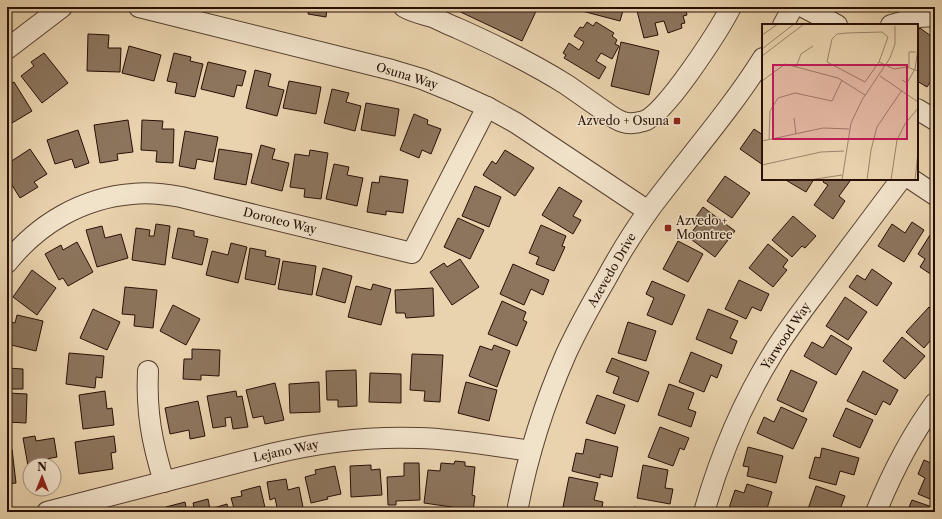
<svg xmlns="http://www.w3.org/2000/svg" width="942" height="519" font-family="'Libre Caslon Text',serif">
  <style>
    .building { fill: #8c755d; stroke: #271006 }
    .lines { fill: none; stroke-linecap: round; stroke-linejoin: round }
    .minor-casing { stroke: #584130; stroke-width: 22 }
    .minor { stroke: #f1e2ca; stroke-width: 20 }
    .poi-dot { fill: #8f2418; stroke: #f1e2ca; stroke-width: 1.5 }
    .labels { text-anchor: middle; stroke-width: 3; stroke-linejoin: round; paint-order: stroke }
    .street-label { font-size: 12px; fill: #271006; stroke: #f1e2ca }
    .poi-label { font-size: 12px; fill: #271006; stroke: #f1e2ca; text-anchor: end }
    .inset-road { fill: none; stroke: #9b856b; stroke-width: 1 }
    .view { fill: #c2185b; fill-opacity: 0.15; stroke: #c2185b; stroke-width: 2 }
    .inset-edge { fill: none; stroke: #271006; stroke-width: 2 }
  </style>
  <rect width="100%" height="100%" fill="#e9d3ae"/>
  <filter id="stains"><feTurbulence type="fractalNoise" baseFrequency=".005" numOctaves="4"/><feColorMatrix values="0 0 0 0 .2 0 0 0 0 .09 0 0 0 0 .02 0 0 0 .5 -.17"/></filter>
  <radialGradient id="worn" r=".72"><stop offset=".6" stop-color="#630" stop-opacity="0"/><stop offset="1" stop-color="#630" stop-opacity=".3"/></radialGradient>
  <g class="building">
    <polygon points="309,7 327,7 326,17 308,14"/>
    <polygon points="450,7 538,7 522,41"/>
    <polygon points="583,7 624,7 620,21 582,11"/>
    <polygon points="636,7 685,7 687,15 683,16 685,23 681,24 682,28 668,33 664,21 655,23 658,35 644,38"/>
    <polygon points="587,22 593,26 596,22 614,33 612,36 617,40 615,44 619,46 612,59 601,53 596,61 606,67 599,79 564,58 566,55 563,53 569,43 579,50 584,42 574,36 580,27 583,28"/>
    <polygon points="920,28 935,39 935,75 927,87 917,81 917,32"/>
    <polygon points="88,34 109,35 108,48 121,48 120,72 87,71"/>
    <polygon points="621,42 659,51 649,95 611,86"/>
    <polygon points="129,46 161,55 154,81 122,73"/>
    <polygon points="44,53 68,83 42,103 21,76 34,66 31,62"/>
    <polygon points="174,53 191,57 190,61 203,64 195,97 175,93 177,83 167,81"/>
    <polygon points="208,62 246,71 242,86 237,85 234,97 201,89"/>
    <polygon points="255,70 271,74 268,86 284,90 277,116 246,108"/>
    <polygon points="289,81 321,87 316,114 283,108"/>
    <polygon points="14,82 32,111 7,126 7,86"/>
    <polygon points="332,89 349,93 346,102 361,106 355,131 324,123"/>
    <polygon points="366,103 399,109 395,136 361,130"/>
    <polygon points="414,114 428,120 427,124 441,129 431,154 422,150 419,158 400,150"/>
    <polygon points="128,120 133,152 117,154 118,160 100,163 94,125"/>
    <polygon points="142,120 163,121 162,129 174,129 173,163 156,162 157,151 141,150"/>
    <polygon points="754,129 763,135 763,165 740,149"/>
    <polygon points="78,130 89,163 75,168 72,159 55,164 47,140"/>
    <polygon points="185,131 218,137 213,162 197,159 195,169 179,166"/>
    <polygon points="261,145 275,149 272,159 289,163 282,191 251,183"/>
    <polygon points="30,149 47,174 34,182 38,187 20,198 7,177 7,164"/>
    <polygon points="219,149 252,154 246,185 214,179"/>
    <polygon points="310,150 328,153 321,199 304,197 305,189 290,187 295,154 309,156"/>
    <polygon points="505,150 534,168 515,196 483,175 492,161 496,164"/>
    <polygon points="334,164 349,167 347,175 363,178 357,206 326,199"/>
    <polygon points="380,176 408,180 403,213 386,211 386,215 367,212 372,182 379,183"/>
    <polygon points="725,176 750,193 732,218 707,201"/>
    <polygon points="784,179 814,179 806,192"/>
    <polygon points="825,179 847,179 850,181 839,196 845,201 833,219 814,205 828,185 823,182"/>
    <polygon points="475,186 501,197 489,227 462,216"/>
    <polygon points="559,187 582,201 573,216 581,220 573,234 542,215"/>
    <polygon points="703,207 735,231 715,257 688,237 698,224 693,221"/>
    <polygon points="793,216 816,236 805,248 802,246 792,257 772,240"/>
    <polygon points="458,218 484,230 470,259 444,247"/>
    <polygon points="912,222 924,230 904,262 878,246 892,224 905,233"/>
    <polygon points="156,224 170,226 165,265 132,260 136,228 150,230 149,236 154,236"/>
    <polygon points="541,225 566,236 562,246 565,247 554,271 536,264 539,257 529,253"/>
    <polygon points="102,226 105,238 121,234 128,258 97,267 86,230"/>
    <polygon points="178,228 194,231 194,236 208,239 202,265 172,258"/>
    <polygon points="930,235 935,239 935,277 920,267 925,259 918,254"/>
    <polygon points="678,241 703,254 688,282 663,269"/>
    <polygon points="77,242 93,272 68,286 63,278 59,280 45,254 61,245 63,250"/>
    <polygon points="231,243 247,247 238,283 206,275 212,251 228,255"/>
    <polygon points="768,244 788,260 783,267 787,270 773,287 749,268"/>
    <polygon points="250,248 266,251 265,256 280,259 275,285 245,279"/>
    <polygon points="460,259 479,287 452,305 430,272 444,263 447,267"/>
    <polygon points="283,261 316,266 312,295 278,289"/>
    <polygon points="513,264 549,280 543,295 531,289 524,305 500,294"/>
    <polygon points="323,268 352,276 345,303 316,295"/>
    <polygon points="872,269 892,283 877,306 849,287 857,275 865,280"/>
    <polygon points="32,270 56,288 37,315 13,297"/>
    <polygon points="739,280 769,294 761,311 752,307 746,319 725,309"/>
    <polygon points="652,281 685,295 672,325 647,315 654,298 646,294"/>
    <polygon points="373,284 391,289 381,325 348,317 356,286 371,290"/>
    <polygon points="125,287 157,290 153,328 134,326 135,315 122,314"/>
    <polygon points="433,288 434,316 406,318 405,313 396,313 395,290"/>
    <polygon points="845,297 867,312 848,340 826,326"/>
    <polygon points="502,301 526,312 523,320 527,322 517,346 488,334"/>
    <polygon points="173,305 200,319 186,345 160,331"/>
    <polygon points="929,307 935,313 935,335 924,348 906,332"/>
    <polygon points="93,309 120,322 107,350 80,338"/>
    <polygon points="708,309 738,321 730,338 737,341 732,354 696,339"/>
    <polygon points="17,315 43,321 36,351 7,344 7,321 15,323"/>
    <polygon points="628,322 656,331 646,361 618,353"/>
    <polygon points="831,335 852,348 836,375 804,356 812,342 823,348"/>
    <polygon points="902,337 925,356 905,379 883,361"/>
    <polygon points="494,345 510,351 497,387 469,376 480,346 492,350"/>
    <polygon points="192,349 220,350 219,376 201,375 201,380 183,379 184,359 192,359"/>
    <polygon points="691,352 722,365 717,378 711,375 704,392 679,382"/>
    <polygon points="69,353 104,356 102,378 96,377 95,388 66,384"/>
    <polygon points="412,354 443,355 440,402 424,401 425,391 410,390"/>
    <polygon points="612,358 649,372 638,402 613,393 619,377 606,372"/>
    <polygon points="7,368 23,369 23,389 7,389"/>
    <polygon points="356,370 357,406 338,407 338,400 327,400 326,371"/>
    <polygon points="791,370 817,382 803,412 777,400"/>
    <polygon points="863,371 898,390 890,405 883,401 876,415 847,401"/>
    <polygon points="370,373 401,374 401,403 369,402"/>
    <polygon points="319,382 320,412 290,413 289,384"/>
    <polygon points="466,382 497,390 489,421 458,413"/>
    <polygon points="275,383 284,420 265,424 263,416 253,418 246,390"/>
    <polygon points="669,384 694,393 688,409 696,412 691,427 658,415"/>
    <polygon points="105,391 107,409 112,408 114,425 83,429 79,395"/>
    <polygon points="236,391 237,397 242,396 248,427 233,429 231,417 225,418 226,426 213,428 207,396"/>
    <polygon points="8,393 27,394 26,423 7,422"/>
    <polygon points="597,395 625,405 615,434 586,423"/>
    <polygon points="198,401 205,436 190,439 189,430 170,434 165,408"/>
    <polygon points="781,407 807,419 793,449 757,433 764,417 774,422"/>
    <polygon points="846,408 873,420 860,448 833,436"/>
    <polygon points="660,427 689,438 684,450 680,448 673,466 648,457"/>
    <polygon points="35,436 36,441 54,438 57,457 46,459 47,465 30,465 30,477 23,438"/>
    <polygon points="114,436 116,452 111,453 113,469 79,474 75,442"/>
    <polygon points="586,439 618,447 612,477 600,474 600,478 572,471 576,453 583,454"/>
    <polygon points="748,447 783,456 776,483 747,476 749,467 743,466"/>
    <polygon points="822,448 859,458 854,475 840,471 836,485 809,478 815,457 820,458"/>
    <polygon points="7,449 12,449 16,483 7,484"/>
    <polygon points="924,460 935,465 935,501 918,494 925,478 918,474"/>
    <polygon points="455,461 465,462 465,466 475,467 472,495 475,496 473,512 452,510 452,507 424,503 428,470 440,471 441,463 454,464"/>
    <polygon points="404,463 419,463 420,500 396,501 396,505 388,505 387,477 404,476"/>
    <polygon points="371,465 371,470 380,469 382,495 351,497 350,466"/>
    <polygon points="643,465 668,470 665,488 673,489 670,504 637,498"/>
    <polygon points="335,466 341,494 327,497 328,499 311,503 305,477 316,474 315,470"/>
    <polygon points="569,477 598,483 594,500 603,502 601,512 587,512 563,507"/>
    <polygon points="286,479 288,490 299,487 304,512 278,512 275,498 270,500 267,482"/>
    <polygon points="747,484 772,492 766,512 740,512 729,508 735,490 744,493"/>
    <polygon points="260,486 266,512 235,512 231,498 242,496 241,491"/>
    <polygon points="816,486 845,496 839,512 807,512"/>
    <polygon points="208,499 210,509 227,504 229,512 195,512 193,503"/>
    <polygon points="912,500 935,508 935,512 907,512"/>
    <polygon points="185,502 187,512 164,512 167,511 166,507"/>
    <polygon points="634,507 663,512 633,512"/>
  </g>
  <g class="lines">
    <defs>
      <g id="minor">
        <polyline points="139,7 392,70 422,79 454,92 487,107 516,123 648,211"/>
        <path d="M 404,7 C 412,12 422,14 432,17 C 440,20 449,25 457,28 C 495,45 532,63 567,85 C 577,92 587,99 597,106 C 605,111 613,119 623,122 C 629,124 637,123 644,121 C 665,115 719,30 731,7"/>
        <polyline points="803,7 837,25"/>
        <polyline points="783,25 793,7"/>
        <polyline points="891,25 919,17 935,16"/>
        <polyline points="7,49 62,7"/>
        <polyline points="917,109 935,120"/>
        <polyline points="911,179 935,195"/>
        <path d="M 7,263 C 38,224 82,198 132,194 C 149,192 165,194 181,197 L 412,253 L 487,107"/>
        <path d="M 148,371 C 146,412 152,443 164,482"/>
        <path d="M 47,512 L 271,454 C 320,442 369,436 419,438 C 457,439 494,446 531,451"/>
        <path d="M 517,512 C 527,458 544,404 566,354 C 578,328 592,303 606,279 C 619,255 633,232 649,210 C 687,159 729,112 763,58"/>
        <path d="M 704,512 C 720,456 742,403 773,353 C 789,327 808,303 826,279 C 851,246 876,212 901,179"/>
        <path d="M 876,512 C 892,473 910,437 935,403"/>
      </g>
    </defs>
    <use href="#minor" class="minor-casing"/>
    <use href="#minor" class="minor"/>
  </g>
  <g class="poi-dot">
    <rect x="673" y="117" width="8" height="8" rx="2"/>
    <rect x="664" y="224" width="8" height="8" rx="2"/>
  </g>
  <g class="labels">
    <g class="street-label">
      <text transform="translate(407 76) rotate(17)" y="4">Osuna Way</text>
      <text transform="translate(280 221) rotate(14)" y="4">Doroteo Way</text>
      <text transform="translate(612 270) rotate(-60)" y="4">Azevedo Drive</text>
      <text transform="translate(786 336) rotate(-56)" y="4">Yarwood Way</text>
      <text transform="translate(286 451) rotate(-12)" y="4">Lejano Way</text>
    </g>
    <g class="poi-label">
      <text x="669" y="125">Azvedo + Osuna</text>
      <text x="676" y="225" text-anchor="start">Azvedo +<tspan x="676" dy="14">Moontree</tspan></text>
    </g>
  </g>
  <g transform="translate(762 24)">
    <rect width="156" height="156" fill="#e9d3ae"/>
    <path class="inset-road" d="M 85,9 L 120,8 L 126,13 L 117,38 L 103,58 L 65,38 L 70,15 L 75,10 ZM 0,11 L 16,0M 0,25 L 32,0M 0,32 L 42,0M 117,38 L 132,45 L 145,43 L 156,47M 34,43 L 39,30 L 51,22M 147,43 L 147,28 L 154,28M 118,52 L 156,78M 140,56 L 145,59 L 153,45 L 156,24M 0,57 L 23,40 L 76,54 L 103,71M 32,94 L 34,110M 7,116 L 8,87 L 16,74 L 33,69 L 70,77 L 80,56M 0,117 L 61,104 L 87,105M 0,141 L 59,128 L 82,127M 47,156 L 80,151M 80,156 L 89,99 L 100,76 L 128,34 L 133,20 L 133,2M 105,156 L 109,126 L 115,103 L 140,66M 129,156 L 135,116 L 143,100 L 156,84M 153,156 L 156,128"/>
    <path class="view" d="M 11,41 L 145,41 L 145,115 L 11,115 Z"/>
    <rect width="156" height="156" class="inset-edge"/>
  </g>
  <rect width="942" height="519" fill="none" stroke="#e9d3ae" stroke-width="24"/>
  <rect x="8" y="8" width="926" height="503" fill="none" stroke="#271006" stroke-width="2"/>
  <rect x="12" y="12" width="918" height="495" fill="none" stroke="#271006"/>
  <g transform="translate(42 477)"><circle r="19" fill="#f1e2ca" stroke="#a08e7c"/>
  <path d="M0-3L7 15L0 10L-7 15Z" fill="#8f2418"/>
  <text y="-6" font-size="11" font-weight="bold" text-anchor="middle" fill="#271006">N</text>
  </g>
  <rect width="100%" height="100%" filter="url(#stains)"/>
  <rect width="100%" height="100%" fill="url(#worn)"/>
</svg>
